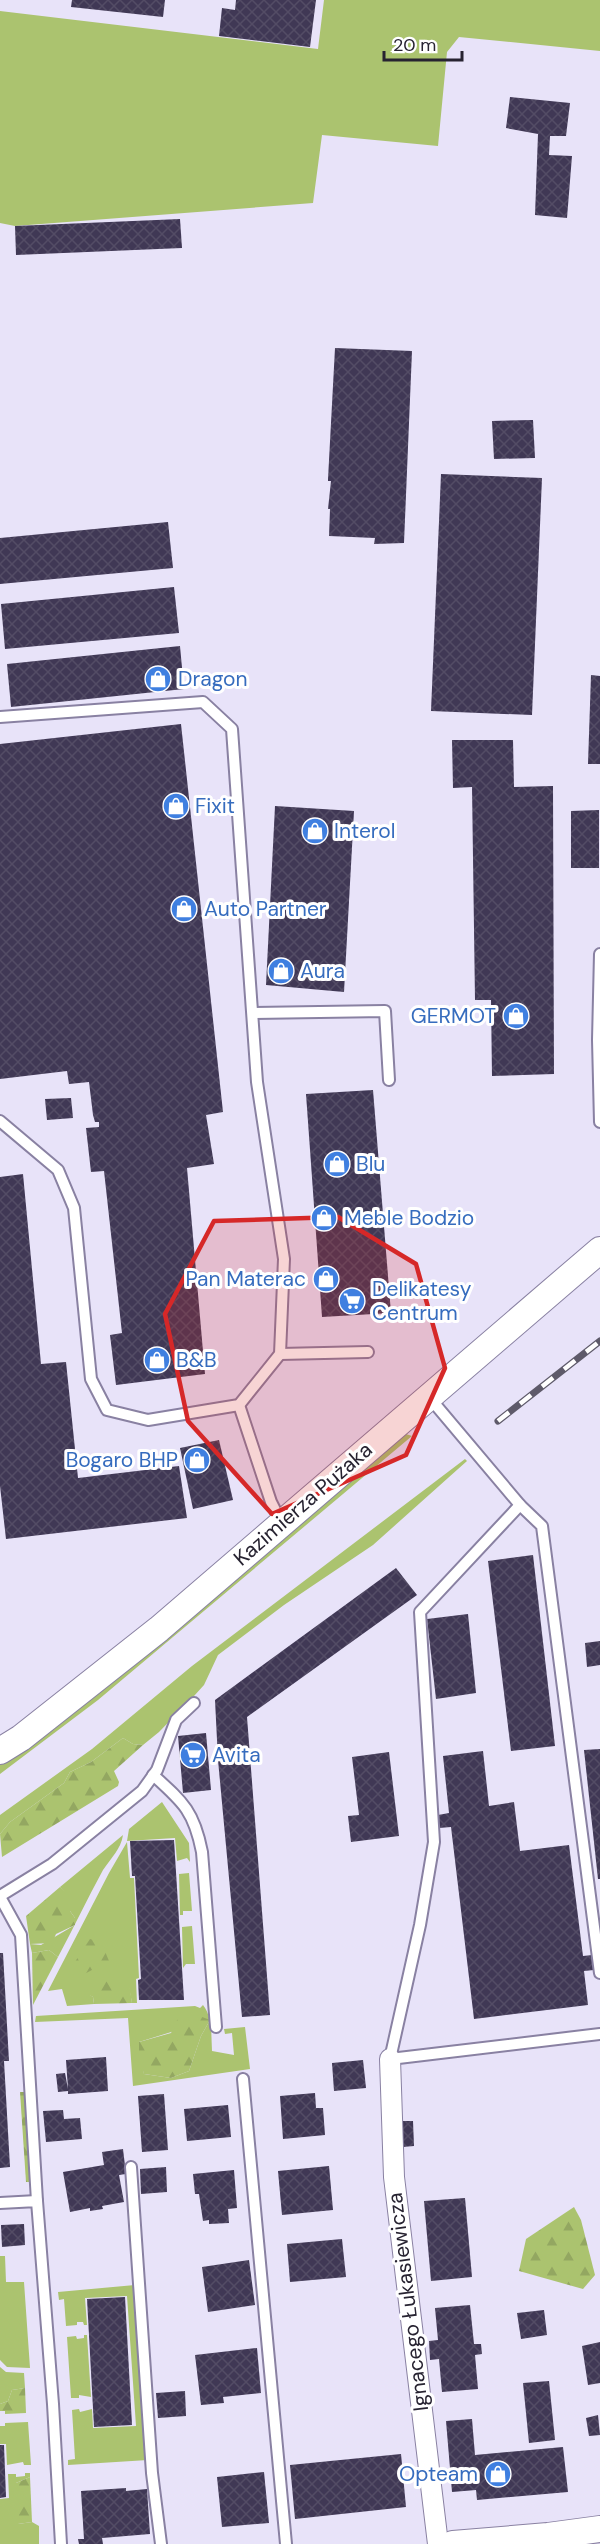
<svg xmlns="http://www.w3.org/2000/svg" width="600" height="2544" font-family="'DM Sans',sans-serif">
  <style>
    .green { fill: #abc36f; fill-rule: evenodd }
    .forest { fill: url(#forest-firs) }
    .building { fill: url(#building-cross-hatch) }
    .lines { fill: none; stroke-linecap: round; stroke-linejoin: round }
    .service-casing { stroke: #8981a2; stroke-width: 14 }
    .minor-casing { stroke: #8981a2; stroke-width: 22 }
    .tertiary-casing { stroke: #8981a2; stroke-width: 28 }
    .service { stroke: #fff; stroke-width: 10 }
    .minor { stroke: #fff; stroke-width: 20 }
    .tertiary { stroke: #fff; stroke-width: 26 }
    .rail-casing { stroke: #5e5a6a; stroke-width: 7 }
    .rail { stroke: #fff; stroke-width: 4.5; stroke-dasharray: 14; stroke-linecap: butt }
    .marked { fill: #d62828; fill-opacity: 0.2; stroke: #d62828; stroke-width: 4.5; stroke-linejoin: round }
    .labels { text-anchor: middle; stroke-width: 6; stroke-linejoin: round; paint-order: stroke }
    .shop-label { font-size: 21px; fill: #366cbe; stroke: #fff; text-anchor: start }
    .street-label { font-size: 21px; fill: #272331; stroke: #fff }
  </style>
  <defs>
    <pattern id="forest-firs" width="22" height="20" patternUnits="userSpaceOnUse" patternTransform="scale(1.5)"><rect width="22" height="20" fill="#abc36f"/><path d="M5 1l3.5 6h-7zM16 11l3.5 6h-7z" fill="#93a761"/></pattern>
    <pattern id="building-cross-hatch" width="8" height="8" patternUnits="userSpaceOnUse" patternTransform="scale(1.5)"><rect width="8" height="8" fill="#403855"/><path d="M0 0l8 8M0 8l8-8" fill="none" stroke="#534c65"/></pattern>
  </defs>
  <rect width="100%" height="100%" fill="#e8e3f9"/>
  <g class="green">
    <polygon points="324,0 600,0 600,51 459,37 447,52 438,146 322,135 313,203 15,226 0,223 0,11 318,49"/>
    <polygon points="406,1434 412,1436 98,1700 0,1774 0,1765 23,1748"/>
    <polygon points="465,1459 467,1461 373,1545 284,1605 218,1655 204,1685 194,1696 159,1732 143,1745 133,1744 123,1738 91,1762 70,1772 64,1783 10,1822 0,1834 0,1815 92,1749 192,1666"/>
    <polygon points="162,1802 189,1843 190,1862 187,1858 177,1861 175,1838 127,1841 129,1829"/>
    <path d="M 123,1835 C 121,1849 111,1858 103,1870 C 87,1899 73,1929 58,1957 L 49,1950 L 32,1953 L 30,1944 L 41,1945 L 75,1925 L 75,1918 L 70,1911 L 66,1911 L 65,1893 L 60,1887 Z"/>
    <polygon points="127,1842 130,1878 134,1878 139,1978 136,1979 137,2003 132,2003 128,1982 90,1995 93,1997 94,2004 67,2006 62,1989 48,1991 109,1873"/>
    <polygon points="189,1873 192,1911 183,1911 183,1915 180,1915 179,1874"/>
    <polygon points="192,1926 195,1964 186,1964 183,1968 182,1927"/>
    <path d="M 203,2005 C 213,2018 211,2035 212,2051 L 234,2055 L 232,2033 L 225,2034 L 224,2029 L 245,2027 L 250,2069 L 133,2086 L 128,2018 L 35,2022 L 36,2016 L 195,2006 L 200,2008 ZM 210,2020 L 201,2036 L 189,2071 L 171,2078 L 144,2074 L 139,2042 Z"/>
    <polygon points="0,2256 5,2256 6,2282 24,2282 30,2368 7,2367 0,2360"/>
    <polygon points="135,2285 148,2460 68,2465 68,2460 75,2459 72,2410 79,2409 80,2412 92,2409 93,2428 136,2426 127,2296 85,2298 87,2325 84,2325 83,2322 77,2322 77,2325 66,2326 64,2299 59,2300 58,2292"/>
    <polygon points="84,2335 87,2335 91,2397 79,2395 79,2398 71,2398 67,2337 76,2336 77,2339 84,2338"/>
    <polygon points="0,2367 6,2372 24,2373 25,2388 12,2390 8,2401 0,2404"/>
    <polygon points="28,2422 31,2465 24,2465 23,2462 7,2465 6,2444 0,2444 0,2426 5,2426 5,2423"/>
    <polygon points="25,2473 30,2473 30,2477 16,2483 18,2524 32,2522 39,2526 39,2544 0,2544 0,2499 9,2498 8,2474 16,2474 16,2477 25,2476"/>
  </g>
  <g class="forest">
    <polygon points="123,1738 133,1744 143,1745 114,1771 119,1782 118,1786 2,1857 0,1834 10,1822 64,1783 70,1772 91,1762"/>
    <polygon points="60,1887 66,1893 66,1911 70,1911 75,1918 75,1925 56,1934 52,1943 30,1944 26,1916"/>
    <polygon points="90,1939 101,1942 109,1961 73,1980 67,1974"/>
    <polygon points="49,1950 58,1957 33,2005 32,1953"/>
    <polygon points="104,1978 129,1982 132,2003 94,2004 93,1997 89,1995"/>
    <polygon points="197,2015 210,2020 201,2036 189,2071 171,2078 144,2074 139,2058 139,2042 171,2033 179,2016"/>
    <polygon points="20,2092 27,2092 33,2182 26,2182"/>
    <polygon points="574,2207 581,2220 595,2275 583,2289 519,2271 526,2239"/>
    <polygon points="25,2388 26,2413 5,2414 5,2411 0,2411 0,2404 8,2401 12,2390"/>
    <polygon points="30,2477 32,2522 18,2524 11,2517 16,2483"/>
  </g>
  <g class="building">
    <polygon points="72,0 165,0 163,17 71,7"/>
    <polygon points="236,0 316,0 310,47 219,36 222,8 235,10"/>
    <polygon points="510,97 570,103 566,136 550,136 549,155 572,156 567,218 535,215 538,134 506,128"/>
    <polygon points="180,219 182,248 16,255 15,226"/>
    <polygon points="335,348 412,351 404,543 374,544 375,538 329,536 330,509 328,509 331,481 328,481 328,479"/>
    <polygon points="533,420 535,458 494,459 492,421"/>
    <polygon points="441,474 542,478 532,715 431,711"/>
    <polygon points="168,522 173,568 0,584 0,538"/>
    <polygon points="174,587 179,633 5,649 1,604"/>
    <polygon points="180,646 184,689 11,707 7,664"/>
    <polygon points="591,675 600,676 600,764 588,764"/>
    <polygon points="181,724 223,1112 206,1115 214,1164 187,1168 205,1374 116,1385 110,1335 122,1333 104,1171 91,1172 86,1128 99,1127 99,1122 95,1122 93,1115 89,1082 69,1084 67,1071 0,1079 0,744"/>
    <polygon points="452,740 513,740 514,787 553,786 554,1074 492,1076 491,1000 475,1000 472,787 453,788"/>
    <polygon points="275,806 354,811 344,992 266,985"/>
    <polygon points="599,810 599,868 571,868 571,811"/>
    <polygon points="373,1090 391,1313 322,1317 306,1094"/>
    <polygon points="71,1098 73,1118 47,1120 45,1099"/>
    <polygon points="23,1174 41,1364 66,1362 78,1478 179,1466 187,1518 6,1539 0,1486 0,1177"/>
    <polygon points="219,1440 233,1500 193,1509 180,1448"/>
    <polygon points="533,1555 555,1746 511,1751 488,1561"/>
    <polygon points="396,1568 417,1595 247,1717 270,2015 242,2017 218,1760 215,1700"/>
    <polygon points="468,1614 476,1693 436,1699 427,1619"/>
    <polygon points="600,1641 600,1665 587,1667 585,1643"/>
    <polygon points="206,1733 211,1790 183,1793 178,1736"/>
    <polygon points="600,1749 600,1879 598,1879 584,1750"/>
    <polygon points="483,1751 489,1806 514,1802 520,1851 569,1845 583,1956 592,1955 594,1970 584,1971 588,2005 474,2019 451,1827 439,1828 438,1815 449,1813 443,1756"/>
    <polygon points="389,1752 399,1836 351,1842 348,1816 359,1815 352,1757"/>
    <polygon points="174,1840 184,2000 139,2000 138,1980 141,1979 135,1876 132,1876 130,1841"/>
    <polygon points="0,1953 3,1953 9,2061 4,2061 10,2167 0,2168"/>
    <polygon points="106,2057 108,2091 68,2094 68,2091 58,2092 56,2074 65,2073 68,2089 66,2060"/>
    <polygon points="363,2060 366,2088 334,2091 332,2063"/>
    <polygon points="315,2093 316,2108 323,2108 325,2135 283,2139 280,2096"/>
    <polygon points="164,2094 168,2150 142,2152 138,2096"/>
    <polygon points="228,2105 231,2137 187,2141 184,2109"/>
    <polygon points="63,2110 64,2119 80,2118 82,2139 46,2142 43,2111"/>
    <polygon points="402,2121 413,2121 414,2146 403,2147"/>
    <polygon points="123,2149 126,2174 119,2175 124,2202 102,2206 103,2209 90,2211 90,2208 70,2212 63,2172 104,2165 102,2152"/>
    <polygon points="329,2166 333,2210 282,2215 278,2171"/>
    <polygon points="166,2167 167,2192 141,2194 140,2169"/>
    <polygon points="234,2170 237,2208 228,2209 229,2223 209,2224 209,2220 203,2221 199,2194 195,2194 193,2174"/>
    <polygon points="465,2198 472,2277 431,2281 424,2201"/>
    <polygon points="24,2224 25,2245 2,2247 1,2225"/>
    <polygon points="342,2239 346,2277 290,2282 287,2244"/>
    <polygon points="249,2260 255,2305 208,2312 202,2267"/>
    <polygon points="125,2297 132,2425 94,2427 87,2299"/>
    <polygon points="470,2305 474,2344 481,2344 482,2354 475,2355 478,2389 442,2392 439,2359 430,2360 429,2341 438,2340 435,2308"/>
    <polygon points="544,2310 547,2335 521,2339 517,2313"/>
    <polygon points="600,2342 600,2383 588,2385 582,2346"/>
    <polygon points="257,2348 261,2393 223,2397 224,2403 201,2405 195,2355"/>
    <polygon points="549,2381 555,2440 529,2443 523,2383"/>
    <polygon points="185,2391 186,2416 158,2418 156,2393"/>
    <polygon points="598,2415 600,2435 589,2436 586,2418"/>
    <polygon points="472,2419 475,2455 563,2447 568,2492 477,2500 476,2490 452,2492 446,2421"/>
    <polygon points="0,2445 4,2445 6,2497 0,2498"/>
    <polygon points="401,2454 406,2507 295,2519 290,2465"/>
    <polygon points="264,2472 269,2523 222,2527 217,2477"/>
    <polygon points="126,2488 126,2491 147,2489 150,2534 102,2538 103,2544 79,2544 78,2539 84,2539 81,2491"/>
  </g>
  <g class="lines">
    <defs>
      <g id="service">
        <polyline points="0,717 203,702 232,729 257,1082 284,1259 280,1354 239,1405 148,1420 107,1410 91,1379 74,1208 58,1170 0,1121"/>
        <polyline points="600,954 598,1040 600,1122"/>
        <polyline points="253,1013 385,1011 389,1080"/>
        <polyline points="280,1354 368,1352"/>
        <polyline points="429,1397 520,1505 542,1526 600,1973"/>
        <polyline points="239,1405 271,1502 281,1522"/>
        <polyline points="520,1505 420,1612 434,1842 420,1925 390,2059 600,2034"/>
        <path d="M 153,1775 C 183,1802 194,1811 202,1852 L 216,2027"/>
        <polyline points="0,1896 52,1864 142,1791 157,1770 176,1720 194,1703"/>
        <polyline points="0,1897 21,1935 37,2201"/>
        <polyline points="243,2079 286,2544"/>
        <polyline points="131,2167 152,2473 161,2544"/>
        <polyline points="0,2203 37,2201 53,2404 61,2544"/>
      </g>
      <polyline id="minor" points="390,2059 394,2177 438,2544"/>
      <g id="tertiary">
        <polyline points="0,1751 21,1738 159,1629 600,1250"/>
        <polyline points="453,2544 548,2536 600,2529"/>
      </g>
    </defs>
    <use href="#service" class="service-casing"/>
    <use href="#minor" class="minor-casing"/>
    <use href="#tertiary" class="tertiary-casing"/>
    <use href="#service" class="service"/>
    <use href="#minor" class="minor"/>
    <use href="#tertiary" class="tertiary"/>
    <defs>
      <polyline id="rail" points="498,1421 600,1341"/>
    </defs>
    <use href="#rail" class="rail-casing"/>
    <use href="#rail" class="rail"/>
  </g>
  <path class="marked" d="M 338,1217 L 416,1264 L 445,1368 L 406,1455 L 272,1514 L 188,1421 L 165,1314 L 214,1221 Z"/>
  <defs>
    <symbol id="shop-disc" viewBox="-11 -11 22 22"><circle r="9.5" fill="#3f7fe0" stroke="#fff"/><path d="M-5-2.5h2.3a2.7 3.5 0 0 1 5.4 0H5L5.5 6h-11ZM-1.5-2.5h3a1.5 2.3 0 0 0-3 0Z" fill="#fff"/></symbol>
    <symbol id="supermarket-disc" viewBox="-11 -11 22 22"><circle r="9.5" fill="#3f7fe0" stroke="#fff"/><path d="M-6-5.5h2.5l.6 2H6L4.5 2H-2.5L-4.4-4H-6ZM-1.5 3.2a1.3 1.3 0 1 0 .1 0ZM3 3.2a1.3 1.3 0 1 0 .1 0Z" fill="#fff"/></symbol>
  </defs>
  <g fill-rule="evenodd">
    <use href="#shop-disc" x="143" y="664" width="30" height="30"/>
    <use href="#shop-disc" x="161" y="791" width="30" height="30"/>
    <use href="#shop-disc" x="300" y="816" width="30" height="30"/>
    <use href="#shop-disc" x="169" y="894" width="30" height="30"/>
    <use href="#shop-disc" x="266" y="956" width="30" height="30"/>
    <use href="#shop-disc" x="501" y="1001" width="30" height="30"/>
    <use href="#shop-disc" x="322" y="1149" width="30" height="30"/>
    <use href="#shop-disc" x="309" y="1203" width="30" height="30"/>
    <use href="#shop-disc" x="311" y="1264" width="30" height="30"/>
    <use href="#supermarket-disc" x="337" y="1286" width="30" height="30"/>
    <use href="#shop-disc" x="142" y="1345" width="30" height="30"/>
    <use href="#shop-disc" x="182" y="1445" width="30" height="30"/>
    <use href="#supermarket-disc" x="178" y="1740" width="30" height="30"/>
    <use href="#shop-disc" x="483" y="2459" width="30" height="30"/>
  </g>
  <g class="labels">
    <g class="shop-label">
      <text x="178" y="686">Dragon</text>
      <text x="195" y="813">Fixit</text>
      <text x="334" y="838">Interol</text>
      <text x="204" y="916">Auto Partner</text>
      <text x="300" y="978">Aura</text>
      <text x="496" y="1023" text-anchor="end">GERMOT</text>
      <text x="356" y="1171">Blu</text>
      <text x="344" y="1225">Meble Bodzio</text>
      <text x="306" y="1286" text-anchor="end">Pan Materac</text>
      <text x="372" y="1296">Delikatesy<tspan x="372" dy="24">Centrum</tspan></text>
      <text x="176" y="1367">B&amp;B</text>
      <text x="178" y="1467" text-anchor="end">Bogaro BHP</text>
      <text x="212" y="1762">Avita</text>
      <text x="478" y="2481" text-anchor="end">Opteam</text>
    </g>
    <g class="street-label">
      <text transform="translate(303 1504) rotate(-41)" y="7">Kazimierza Pużaka</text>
      <text transform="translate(408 2302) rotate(-97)" y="7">Ignacego Łukasiewicza</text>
    </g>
  </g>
  <path d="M384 51v9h78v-9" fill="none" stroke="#272331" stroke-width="3"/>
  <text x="393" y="51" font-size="18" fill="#272331" stroke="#ffffff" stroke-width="4.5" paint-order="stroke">20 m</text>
</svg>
